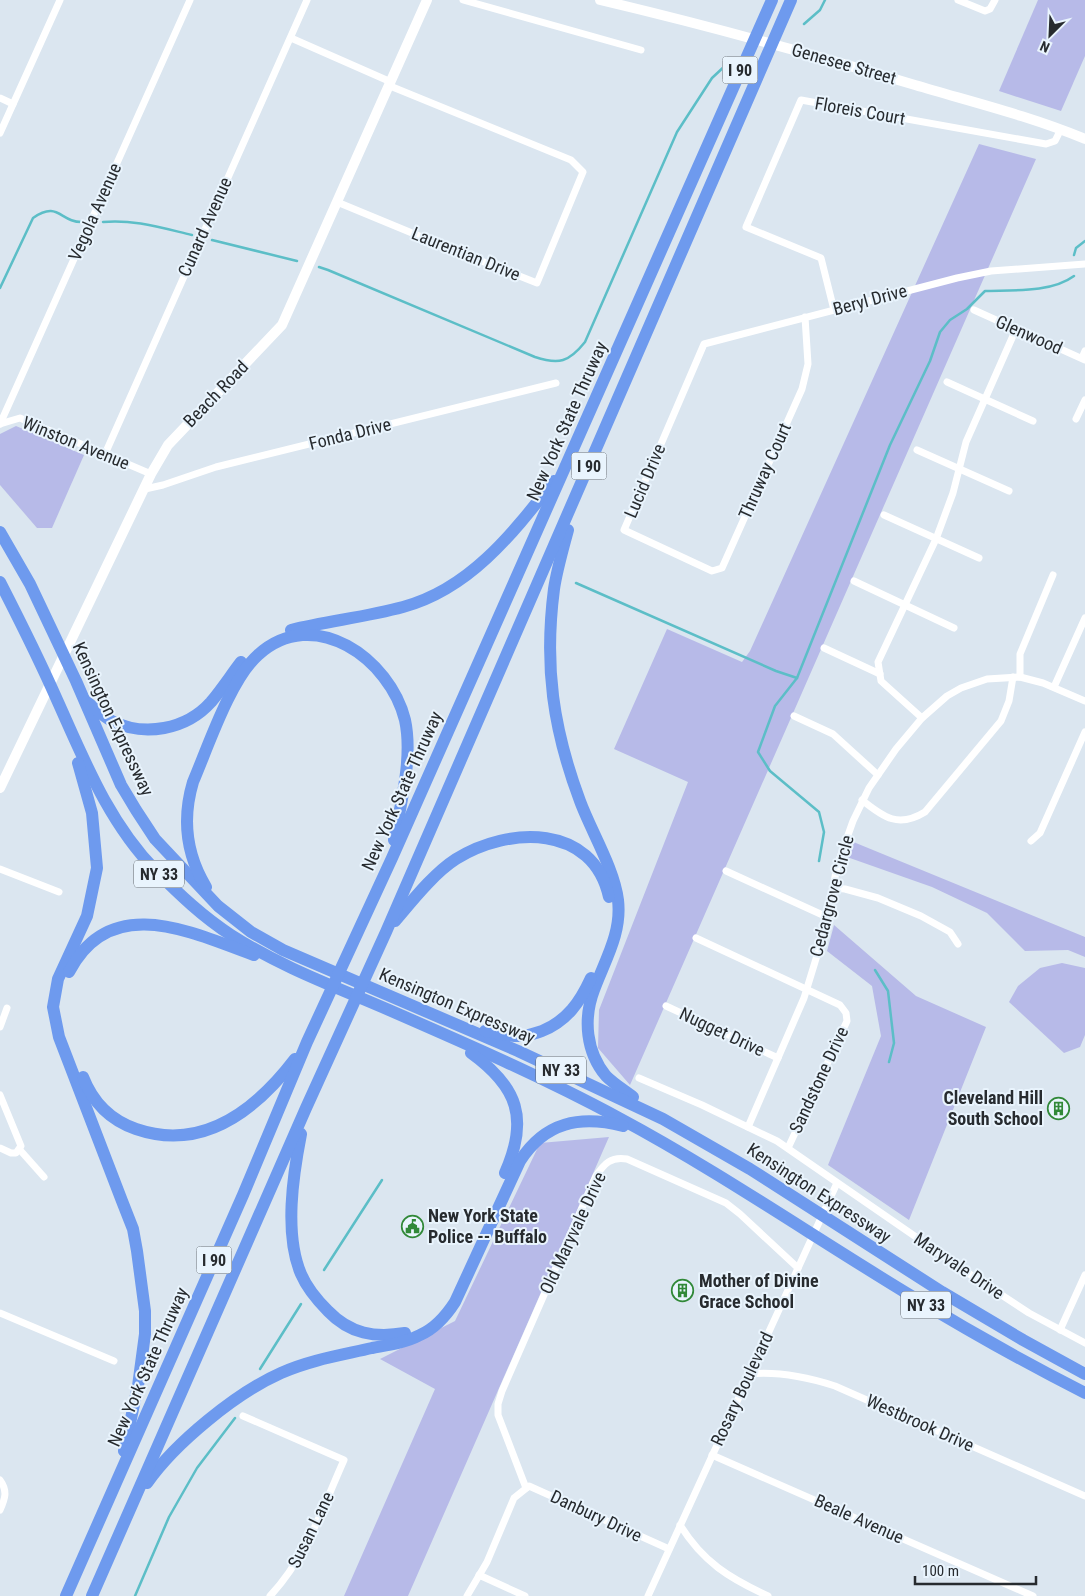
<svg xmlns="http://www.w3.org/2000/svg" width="1085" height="1596" font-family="'Roboto Condensed',sans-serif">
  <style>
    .green { fill: #b7bae8 }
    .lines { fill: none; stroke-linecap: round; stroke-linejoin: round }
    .stream { stroke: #5cbec7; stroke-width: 2.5 }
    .street { stroke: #fff; stroke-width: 7 }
    .secondary { stroke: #fff; stroke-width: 10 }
    .highway { stroke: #6e9aee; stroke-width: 12 }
    .labels { text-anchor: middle; stroke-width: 4; stroke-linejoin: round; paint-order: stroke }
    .shield { fill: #e9f4fd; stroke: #61676d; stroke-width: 1 }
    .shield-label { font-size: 16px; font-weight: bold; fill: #272b2f }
    .street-label { font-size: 18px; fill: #272b2f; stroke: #e9f4fd }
    .poi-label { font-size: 18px; font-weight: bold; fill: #272b2f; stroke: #e9f4fd; text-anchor: start }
  </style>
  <rect width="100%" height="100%" fill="#dbe6f0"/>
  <g class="green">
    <polygon points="1038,0 1085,0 1085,56 1061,111 999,91"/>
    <polygon points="979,144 1036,159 630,1085 598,1048 599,1010 688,782 614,749 667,629 742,662 750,651"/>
    <polygon points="16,426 84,455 52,528 37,528 0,485 0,434"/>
    <polygon points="851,841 1085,937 1085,957 1068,950 1025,951 987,913 932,887 847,857"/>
    <polygon points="834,925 916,996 986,1027 909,1220 828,1165 881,1036 872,986 827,951"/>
    <polygon points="1062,963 1085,968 1085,1035 1080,1047 1064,1053 1009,1002 1018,986 1040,968"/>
    <polygon points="609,1137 408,1596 344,1596 435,1389 380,1359 455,1321 540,1143"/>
  </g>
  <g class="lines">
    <g class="stream">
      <polyline points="804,24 820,10 825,0"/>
      <path d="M 103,222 C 133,219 162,228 192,235"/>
      <polyline points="212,240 297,261"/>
      <polyline points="1074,255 1076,248 1085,241"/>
      <path d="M 319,267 L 328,270 L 535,357 C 559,365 569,362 585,342 L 677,132 L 712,78 L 727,64"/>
      <path d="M 0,288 L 33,218 C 59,200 60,223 83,222"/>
      <polyline points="576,583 776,671 797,678"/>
      <path d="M 819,861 L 824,832 L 819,812 L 770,771 L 758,752 L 775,706 L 797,678 L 890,445 L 930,361 L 940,332 L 950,320 L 967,309 L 985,291 C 1012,290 1051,293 1074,276"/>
      <polyline points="875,970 888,991 894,1043 889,1062"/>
      <polyline points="324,1270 382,1180"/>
      <polyline points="260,1369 301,1304"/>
      <polyline points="135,1596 169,1517 197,1468 235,1418"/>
    </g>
    <g class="street">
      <polyline points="463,0 641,50"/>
      <polyline points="958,0 985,11 990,9 995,0"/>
      <polyline points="291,38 391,82"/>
      <polyline points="0,98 13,104"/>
      <polyline points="0,133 60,0"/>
      <polyline points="337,202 441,245 537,283 583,172 571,160 390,86"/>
      <polyline points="834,310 821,258 746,227 801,100 1046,144 1055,141 1061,129"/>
      <polyline points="974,310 1085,360"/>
      <polyline points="805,317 808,364 802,389 722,568 712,571 624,530 704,344 957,278 991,271 1085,264"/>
      <polyline points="1082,358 1085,351"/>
      <polyline points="947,382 1033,421"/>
      <polyline points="1076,419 1085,400"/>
      <polyline points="0,424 190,0"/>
      <polyline points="0,424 20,418 151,474"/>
      <polyline points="917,450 1009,491"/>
      <polyline points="105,454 307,0"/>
      <polyline points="145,489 163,485 216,467 556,383"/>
      <polyline points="884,515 979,558"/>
      <polyline points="854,581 954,628"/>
      <polyline points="824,648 880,674"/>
      <polyline points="1020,677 1020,654 1053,575"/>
      <polyline points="1054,687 1085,618"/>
      <polyline points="794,716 833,734 878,775"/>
      <polyline points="922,718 881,681 878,662 936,539 953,493 966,442 1016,329"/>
      <path d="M 862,800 C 884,818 899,828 925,812 L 1001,721 L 1009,701 L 1013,677"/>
      <polyline points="1031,841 1040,833 1085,732"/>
      <polyline points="0,869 59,892"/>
      <polyline points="726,871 827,917"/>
      <polyline points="833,888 845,889 878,898 921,916 950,932 958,944"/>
      <polyline points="696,938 840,1005 846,1013 847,1021 788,1148"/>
      <polyline points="666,1006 778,1058"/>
      <polyline points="0,1027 7,1008"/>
      <polyline points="639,1078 702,1105 777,1141 971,1275 1029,1313 1085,1343"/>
      <polyline points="0,1095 21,1146 16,1153 11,1153 0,1148"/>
      <polyline points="748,1127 804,998 826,926 837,866 853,821 869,788 896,749 922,718 947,696 961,688 987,679 1020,677 1043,683 1085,701"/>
      <polyline points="20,1150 44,1177"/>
      <polyline points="0,1313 114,1361"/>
      <polyline points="1060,1330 1085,1275"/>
      <path d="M 749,1374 C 779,1371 807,1377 835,1386 L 1085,1496"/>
      <path d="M 243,1416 L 344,1460 C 323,1507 306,1558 270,1596"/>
      <polyline points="712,1455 1033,1596"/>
      <path d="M 0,1480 C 8,1491 5,1499 0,1510"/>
      <path d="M 526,1488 L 498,1415 L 498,1404 L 502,1391 L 596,1176 C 604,1164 611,1156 627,1159 L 726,1203 L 740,1214 L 798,1268"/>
      <path d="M 680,1525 C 703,1562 729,1578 768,1596"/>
      <polyline points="479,1575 525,1596"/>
      <polyline points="467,1596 487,1562 514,1498 529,1486 669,1549"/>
      <polyline points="648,1596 837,1183"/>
    </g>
    <g class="secondary">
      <path d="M 600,0 C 706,25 811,54 915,85 C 972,102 1030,116 1085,139"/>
      <polyline points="0,788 151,474 168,445 282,325 427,0"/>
    </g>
    <g class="highway">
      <path d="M 568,530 C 563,549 557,569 554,589 C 544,666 553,729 580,801 C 591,831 614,868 618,900 C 622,933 605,960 594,990 C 583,1019 586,1052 606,1076 C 614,1084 624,1090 633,1097"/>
      <polyline points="0,532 30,584 76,681 121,785 136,810 155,839 218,906 251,932 283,950 518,1051 663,1119 750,1169 942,1292 1023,1340 1085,1374"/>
      <path d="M 0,582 C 20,621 40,661 58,702 C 85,762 109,823 156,871 C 179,894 203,917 231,935 C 281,967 336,987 389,1010 C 467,1044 545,1078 619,1118 C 720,1172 815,1238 913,1297 C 969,1331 1026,1363 1085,1393"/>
      <path d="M 291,630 C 328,621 366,617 403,607 C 470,589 513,533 554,481"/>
      <path d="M 87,702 C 95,708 102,716 112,721 C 144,737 186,730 211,702 C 222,689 231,675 241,662"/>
      <polyline points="78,763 92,813 97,868 87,916 58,979 53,1007 59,1037 122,1201 133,1229 137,1251 145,1311 145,1334 138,1386 124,1451"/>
      <path d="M 206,887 C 186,854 182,819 193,782 C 208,747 230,680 258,655 C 314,604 390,659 405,720 C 413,757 401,803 394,840"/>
      <path d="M 395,921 C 412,901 434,873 456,859 C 509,826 593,824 609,897"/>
      <path d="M 69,972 C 110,892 191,932 254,955"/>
      <path d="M 485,1031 C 496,1033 508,1036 519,1036 C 527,1037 535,1033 542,1031 C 567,1021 580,1002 591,978"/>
      <path d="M 471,1053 C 518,1087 529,1119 505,1173"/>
      <path d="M 83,1077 C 93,1103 110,1120 136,1129 C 203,1152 256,1110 295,1059"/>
      <path d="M 301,1134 C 293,1175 284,1234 301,1274 C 307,1288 317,1300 328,1311 C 350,1334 375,1338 405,1333"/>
      <path d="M 147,1483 C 175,1443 236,1393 281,1373 C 310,1360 342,1355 372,1348 C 388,1345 405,1343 420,1335 C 436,1328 446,1316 455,1302 L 520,1161 C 545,1122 580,1115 623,1126"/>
      <polyline points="66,1596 243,1195 307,1042 392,858 772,0"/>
      <polyline points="92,1596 306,1108 386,932 791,0"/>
    </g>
  </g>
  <defs>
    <symbol id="building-ring" viewBox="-11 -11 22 22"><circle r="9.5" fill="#e9f4fd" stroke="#318938" stroke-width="1.5"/><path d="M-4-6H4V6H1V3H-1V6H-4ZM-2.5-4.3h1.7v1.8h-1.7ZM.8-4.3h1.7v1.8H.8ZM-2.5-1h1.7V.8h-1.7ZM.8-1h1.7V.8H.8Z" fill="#318938"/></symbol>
    <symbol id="civic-ring" viewBox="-11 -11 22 22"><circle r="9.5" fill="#e9f4fd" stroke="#318938" stroke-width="1.5"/><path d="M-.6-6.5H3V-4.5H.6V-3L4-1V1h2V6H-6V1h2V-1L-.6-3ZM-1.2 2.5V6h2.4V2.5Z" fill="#318938"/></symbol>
  </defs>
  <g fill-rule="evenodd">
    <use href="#building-ring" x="1046" y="1096" width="25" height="25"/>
    <use href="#civic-ring" x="400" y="1214" width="25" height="25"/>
    <use href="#building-ring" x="670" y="1278" width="25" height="25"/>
  </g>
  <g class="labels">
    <g class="shield">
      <rect x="722.5" y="56.5" width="35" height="27" rx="4"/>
      <rect x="571.5" y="452.5" width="35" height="27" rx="4"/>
      <rect x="134" y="860.5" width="50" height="27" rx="4"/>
      <rect x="536" y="1056.5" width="50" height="27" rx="4"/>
      <rect x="196.5" y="1246.5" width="35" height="27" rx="4"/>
      <rect x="901" y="1291.5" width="50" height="27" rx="4"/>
    </g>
    <g class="shield-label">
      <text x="740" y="76">I 90</text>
      <text x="589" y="472">I 90</text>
      <text x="159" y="880">NY 33</text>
      <text x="561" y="1076">NY 33</text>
      <text x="214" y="1266">I 90</text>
      <text x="926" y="1311">NY 33</text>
    </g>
    <g class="street-label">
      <text transform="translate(844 64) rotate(16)" y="6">Genesee Street</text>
      <text transform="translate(860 111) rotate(10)" y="6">Floreis Court</text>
      <text transform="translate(95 212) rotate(-66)" y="6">Vegola Avenue</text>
      <text transform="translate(205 227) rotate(-66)" y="6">Cunard Avenue</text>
      <text transform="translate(466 254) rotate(22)" y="6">Laurentian Drive</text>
      <text transform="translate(870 300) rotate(-15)" y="6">Beryl Drive</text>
      <text transform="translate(1029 335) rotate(24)" y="6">Glenwood</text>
      <text transform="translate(216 394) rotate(-46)" y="6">Beach Road</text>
      <text transform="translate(567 421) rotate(-66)" y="6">New York State Thruway</text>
      <text transform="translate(350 434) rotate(-14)" y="6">Fonda Drive</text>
      <text transform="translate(76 443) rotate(22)" y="6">Winston Avenue</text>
      <text transform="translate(765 471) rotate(-66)" y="6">Thruway Court</text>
      <text transform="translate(645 481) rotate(-67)" y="6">Lucid Drive</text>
      <text transform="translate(113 719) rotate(65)" y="6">Kensington Expressway</text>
      <text transform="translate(402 791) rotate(-66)" y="6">New York State Thruway</text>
      <text transform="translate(832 896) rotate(-75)" y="6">Cedargrove Circle</text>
      <text transform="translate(457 1006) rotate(23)" y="6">Kensington Expressway</text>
      <text transform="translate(722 1032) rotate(25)" y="6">Nugget Drive</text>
      <text transform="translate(819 1080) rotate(-65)" y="6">Sandstone Drive</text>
      <text transform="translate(819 1193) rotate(33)" y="6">Kensington Expressway</text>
      <text transform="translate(573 1233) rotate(-65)" y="6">Old Maryvale Drive</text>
      <text transform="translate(959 1266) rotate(34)" y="6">Maryvale Drive</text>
      <text transform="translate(148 1367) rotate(-66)" y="6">New York State Thruway</text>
      <text transform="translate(742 1389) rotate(-65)" y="6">Rosary Boulevard</text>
      <text transform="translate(920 1423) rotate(24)" y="6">Westbrook Drive</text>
      <text transform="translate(596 1516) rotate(25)" y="6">Danbury Drive</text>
      <text transform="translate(859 1519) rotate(24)" y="6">Beale Avenue</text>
      <text transform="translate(311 1530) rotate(-64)" y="6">Susan Lane</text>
    </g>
    <g class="poi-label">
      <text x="1043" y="1104" text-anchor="end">Cleveland Hill<tspan x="1043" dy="21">South School</tspan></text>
      <text x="428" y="1222">New York State<tspan x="428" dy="21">Police -- Buffalo</tspan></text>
      <text x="699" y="1287">Mother of Divine<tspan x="699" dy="21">Grace School</tspan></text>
    </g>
  </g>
  <g transform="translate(1050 35) rotate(204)" stroke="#e9f4fd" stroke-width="4" paint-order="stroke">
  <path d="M0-4L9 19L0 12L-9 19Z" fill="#272b2f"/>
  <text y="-8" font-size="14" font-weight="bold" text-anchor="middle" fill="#272b2f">N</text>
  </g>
  <path d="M915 1576v8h121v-8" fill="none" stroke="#272b2f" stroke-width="2.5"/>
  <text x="922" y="1576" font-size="15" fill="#272b2f" stroke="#e9f4fd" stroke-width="4" paint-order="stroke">100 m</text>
</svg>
